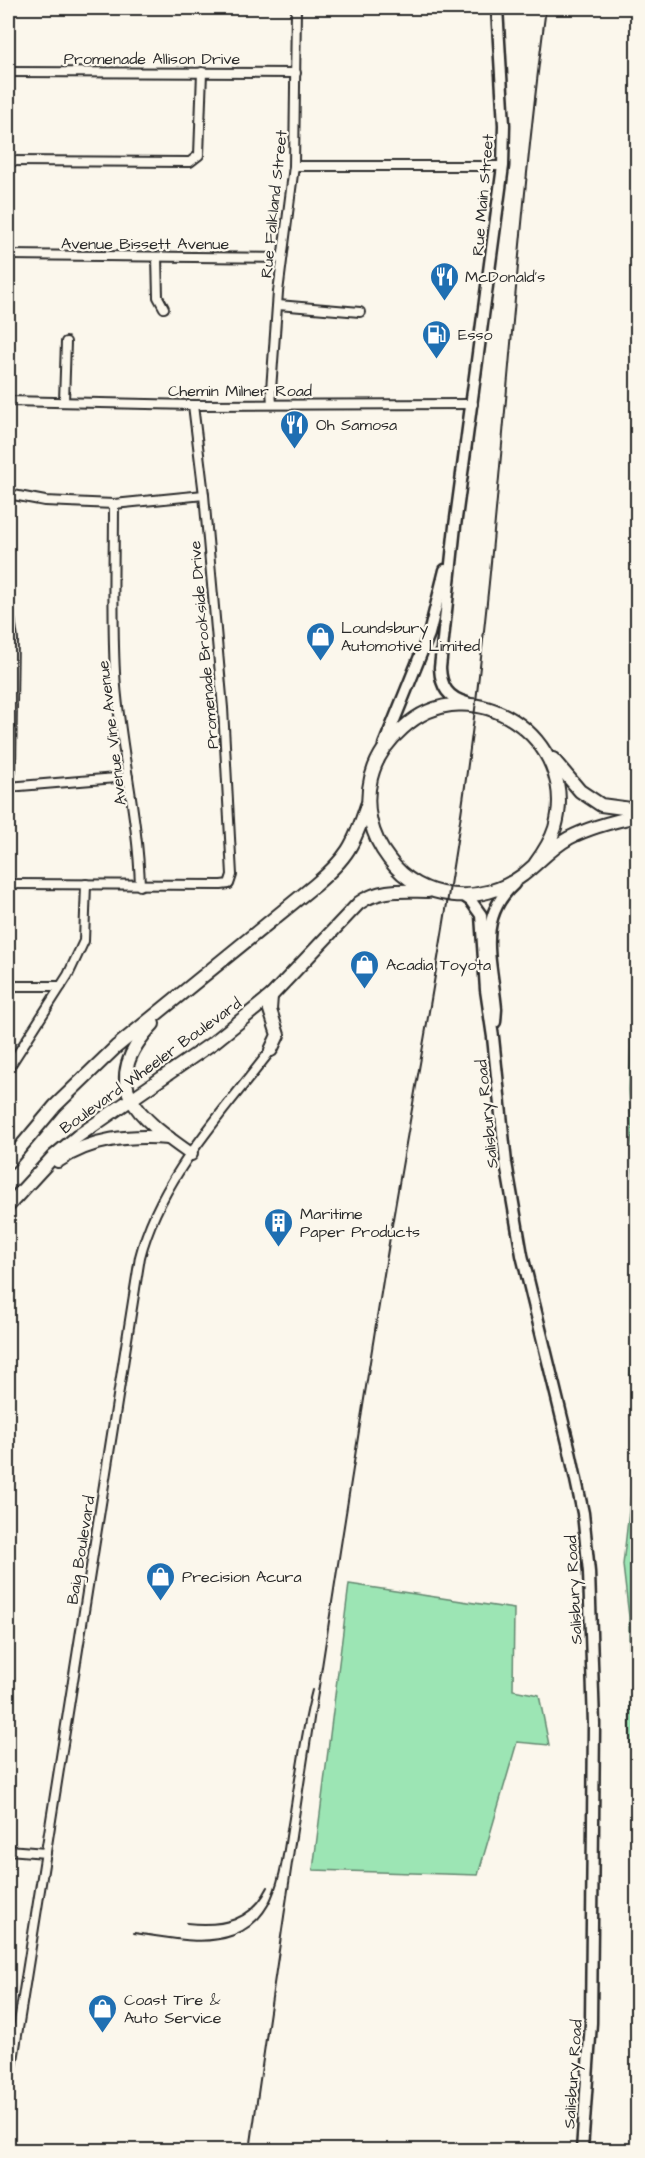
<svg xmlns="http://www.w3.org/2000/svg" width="645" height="2158" font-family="'Architects Daughter',sans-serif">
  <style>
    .green { fill: #9ce5b4; stroke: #648870; stroke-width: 1.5 }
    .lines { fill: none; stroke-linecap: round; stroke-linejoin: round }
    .minor-casing { stroke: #2b2b2b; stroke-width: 12 }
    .major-casing { stroke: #2b2b2b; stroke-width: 15 }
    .highway-casing { stroke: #2b2b2b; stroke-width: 16 }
    .minor { stroke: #fbf7ec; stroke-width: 8 }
    .major { stroke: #fbf7ec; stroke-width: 10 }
    .highway { stroke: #fbf7ec; stroke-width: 12 }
    .rail { stroke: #2b2b2b; stroke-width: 2 }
    .labels { text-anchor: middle; stroke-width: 4.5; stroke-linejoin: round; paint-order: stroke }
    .street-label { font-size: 16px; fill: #2b2b2b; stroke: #fbf7ec }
    .poi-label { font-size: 16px; fill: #2b2b2b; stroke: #fbf7ec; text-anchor: start }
  </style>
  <rect width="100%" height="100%" fill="#fbf7ec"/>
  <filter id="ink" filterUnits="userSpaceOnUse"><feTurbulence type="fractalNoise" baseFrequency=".0167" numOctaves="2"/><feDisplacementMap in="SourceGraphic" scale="12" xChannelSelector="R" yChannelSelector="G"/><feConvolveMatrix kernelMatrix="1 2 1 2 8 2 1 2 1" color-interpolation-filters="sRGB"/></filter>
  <g filter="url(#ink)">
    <g class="green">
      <polygon points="637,892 637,1232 629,1090"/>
      <polygon points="637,1309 637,1836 631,1825 629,1617 623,1565 637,1438 637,1405 630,1376 633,1326"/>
      <polygon points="349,1584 514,1609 513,1690 539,1695 549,1745 517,1742 478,1875 313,1870"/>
    </g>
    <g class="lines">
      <defs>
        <g id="minor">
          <polyline points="8,72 296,73"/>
          <polyline points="8,161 190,162 199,155 202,72"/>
          <polyline points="294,166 503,166"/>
          <polyline points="8,255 282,258"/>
          <polyline points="157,257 158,297 164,308"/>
          <polyline points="278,305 360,312"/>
          <polyline points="8,401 193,405 473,404"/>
          <polyline points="64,401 66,342"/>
          <polyline points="272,404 271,390 278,292 294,166 296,8"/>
          <polyline points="8,494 45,501 114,504 204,495"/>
          <path d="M 114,504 C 114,560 112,617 115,673 C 119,744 138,814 140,886"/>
          <polyline points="8,604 13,639 11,769 8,787"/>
          <polyline points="8,787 128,777"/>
          <polyline points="8,884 221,885 229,884 232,875 223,708 204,495 193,405"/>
          <polyline points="8,986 61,986"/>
          <polyline points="8,1069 68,975 84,941 86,884"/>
          <polyline points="8,1850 46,1853"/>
          <path d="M 8,2092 L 140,1257 C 160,1178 222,1114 271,1050"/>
        </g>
        <g id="major">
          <path d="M 467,703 C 448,698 441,687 440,668 L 455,526 L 503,166 L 504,125 L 497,8"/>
          <polyline points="384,745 429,634 445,570"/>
          <polyline points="464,896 471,901 481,915 486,990 493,1037 506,1163 522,1255 569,1447 583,1513 589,1572 594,1724 591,2023 582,2150"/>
          <path d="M 495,1022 L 496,1009 C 492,962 475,919 514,884"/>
        </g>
        <g id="highway">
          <polyline points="553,759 580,791 601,805 638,810"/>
          <path d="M 535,864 C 543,853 551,841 555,828 C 581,739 471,664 402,729 C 387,742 376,758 371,778 C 364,807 371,836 389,859 C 420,902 482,906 523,875 C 538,863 551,848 569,838 C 590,827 614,821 638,816"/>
          <polyline points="271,996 270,1010 278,1035 271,1050"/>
          <path d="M 153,1024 C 96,1085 138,1117 191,1154"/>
          <path d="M 58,1161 C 91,1138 130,1135 169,1138"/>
          <path d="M 8,1162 L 55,1106 L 116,1047 L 315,885 C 347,858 354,845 367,805"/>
          <path d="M 8,1206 L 53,1157 L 78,1136 L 214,1042 L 271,996 L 359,903 C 380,888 403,891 428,891"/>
        </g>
      </defs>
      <use href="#minor" class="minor-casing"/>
      <use href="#major" class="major-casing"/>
      <use href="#highway" class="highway-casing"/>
      <use href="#minor" class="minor"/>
      <use href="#major" class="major"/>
      <use href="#highway" class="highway"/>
      <g class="rail">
        <path d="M 187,1923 C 223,1927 251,1921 268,1887"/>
        <path d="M 134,1933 C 167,1937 202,1947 234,1935 C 249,1929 260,1919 268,1905 C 280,1883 283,1855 287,1830 C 295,1783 300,1736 312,1690"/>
        <path d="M 250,2150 C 293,1846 341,1541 390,1237 C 415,1087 444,937 465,786 C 501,528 512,266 546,8"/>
      </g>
    </g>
  </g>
  <defs>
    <symbol id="restaurant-pin" viewBox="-11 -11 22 30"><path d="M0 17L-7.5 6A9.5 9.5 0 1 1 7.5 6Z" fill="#1f6fb2" stroke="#fbf7ec"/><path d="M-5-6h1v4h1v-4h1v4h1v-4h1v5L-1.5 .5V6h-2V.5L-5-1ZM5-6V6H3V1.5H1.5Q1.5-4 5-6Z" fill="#fff"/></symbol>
    <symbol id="fuel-pin" viewBox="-11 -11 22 30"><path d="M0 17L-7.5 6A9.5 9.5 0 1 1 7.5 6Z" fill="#1f6fb2" stroke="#fbf7ec"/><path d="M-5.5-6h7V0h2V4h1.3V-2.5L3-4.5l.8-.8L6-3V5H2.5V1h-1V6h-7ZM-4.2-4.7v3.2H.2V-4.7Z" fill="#fff"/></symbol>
    <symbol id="shop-pin" viewBox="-11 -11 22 30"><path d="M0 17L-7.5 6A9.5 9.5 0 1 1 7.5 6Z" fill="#1f6fb2" stroke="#fbf7ec"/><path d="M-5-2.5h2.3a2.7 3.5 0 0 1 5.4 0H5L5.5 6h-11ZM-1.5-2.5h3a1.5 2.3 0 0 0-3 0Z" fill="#fff"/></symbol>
    <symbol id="building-pin" viewBox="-11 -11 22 30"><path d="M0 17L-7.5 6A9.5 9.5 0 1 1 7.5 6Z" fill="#1f6fb2" stroke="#fbf7ec"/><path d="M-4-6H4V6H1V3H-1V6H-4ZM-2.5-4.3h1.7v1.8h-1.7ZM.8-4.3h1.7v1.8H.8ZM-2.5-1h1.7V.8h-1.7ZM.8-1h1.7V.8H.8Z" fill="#fff"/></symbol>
  </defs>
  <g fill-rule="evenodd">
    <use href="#restaurant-pin" x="428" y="260" width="33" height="45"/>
    <use href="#fuel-pin" x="420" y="318" width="33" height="45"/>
    <use href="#restaurant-pin" x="278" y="408" width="33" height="45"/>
    <use href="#shop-pin" x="304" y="620" width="33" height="45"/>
    <use href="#shop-pin" x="348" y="948" width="33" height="45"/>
    <use href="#building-pin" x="262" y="1206" width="33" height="45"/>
    <use href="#shop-pin" x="144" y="1560" width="33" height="45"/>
    <use href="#shop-pin" x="86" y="1992" width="33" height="45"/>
  </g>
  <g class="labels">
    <g class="street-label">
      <text x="152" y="64">Promenade Allison Drive</text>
      <text transform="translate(482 195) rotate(-85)" y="6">Rue Main Street</text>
      <text transform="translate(273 204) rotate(-84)" y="6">Rue Falkland Street</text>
      <text x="145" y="249">Avenue Bissett Avenue</text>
      <text x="240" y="396">Chemin Milner Road</text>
      <text transform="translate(203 645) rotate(-95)" y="6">Promenade Brookside Drive</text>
      <text transform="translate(111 733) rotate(-97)" y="6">Avenue Vine Avenue</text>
      <text transform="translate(150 1065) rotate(-36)" y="6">Boulevard Wheeler Boulevard</text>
      <text transform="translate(486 1114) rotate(-96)" y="6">Salisbury Road</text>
      <text transform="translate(80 1550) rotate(-81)" y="6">Baig Boulevard</text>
      <text transform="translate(573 1590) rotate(-93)" y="6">Salisbury Road</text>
      <text transform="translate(572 2074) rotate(-86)" y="6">Salisbury Road</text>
    </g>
    <g class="poi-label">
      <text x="465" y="282">McDonald's</text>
      <text x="458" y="340">Esso</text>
      <text x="316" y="430">Oh Samosa</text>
      <text x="341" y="633">Loundsbury<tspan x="341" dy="18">Automotive Limited</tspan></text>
      <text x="386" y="970">Acadia Toyota</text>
      <text x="300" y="1219">Maritime<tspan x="300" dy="18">Paper Products</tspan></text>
      <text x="182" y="1582">Precision Acura</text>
      <text x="124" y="2005">Coast Tire &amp;<tspan x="124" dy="18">Auto Service</tspan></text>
    </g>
  </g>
  <rect width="645" height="2158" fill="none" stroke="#fbf7ec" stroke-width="30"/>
  <rect x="15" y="15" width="615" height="2128" fill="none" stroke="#2b2b2b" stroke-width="2" filter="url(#ink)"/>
</svg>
